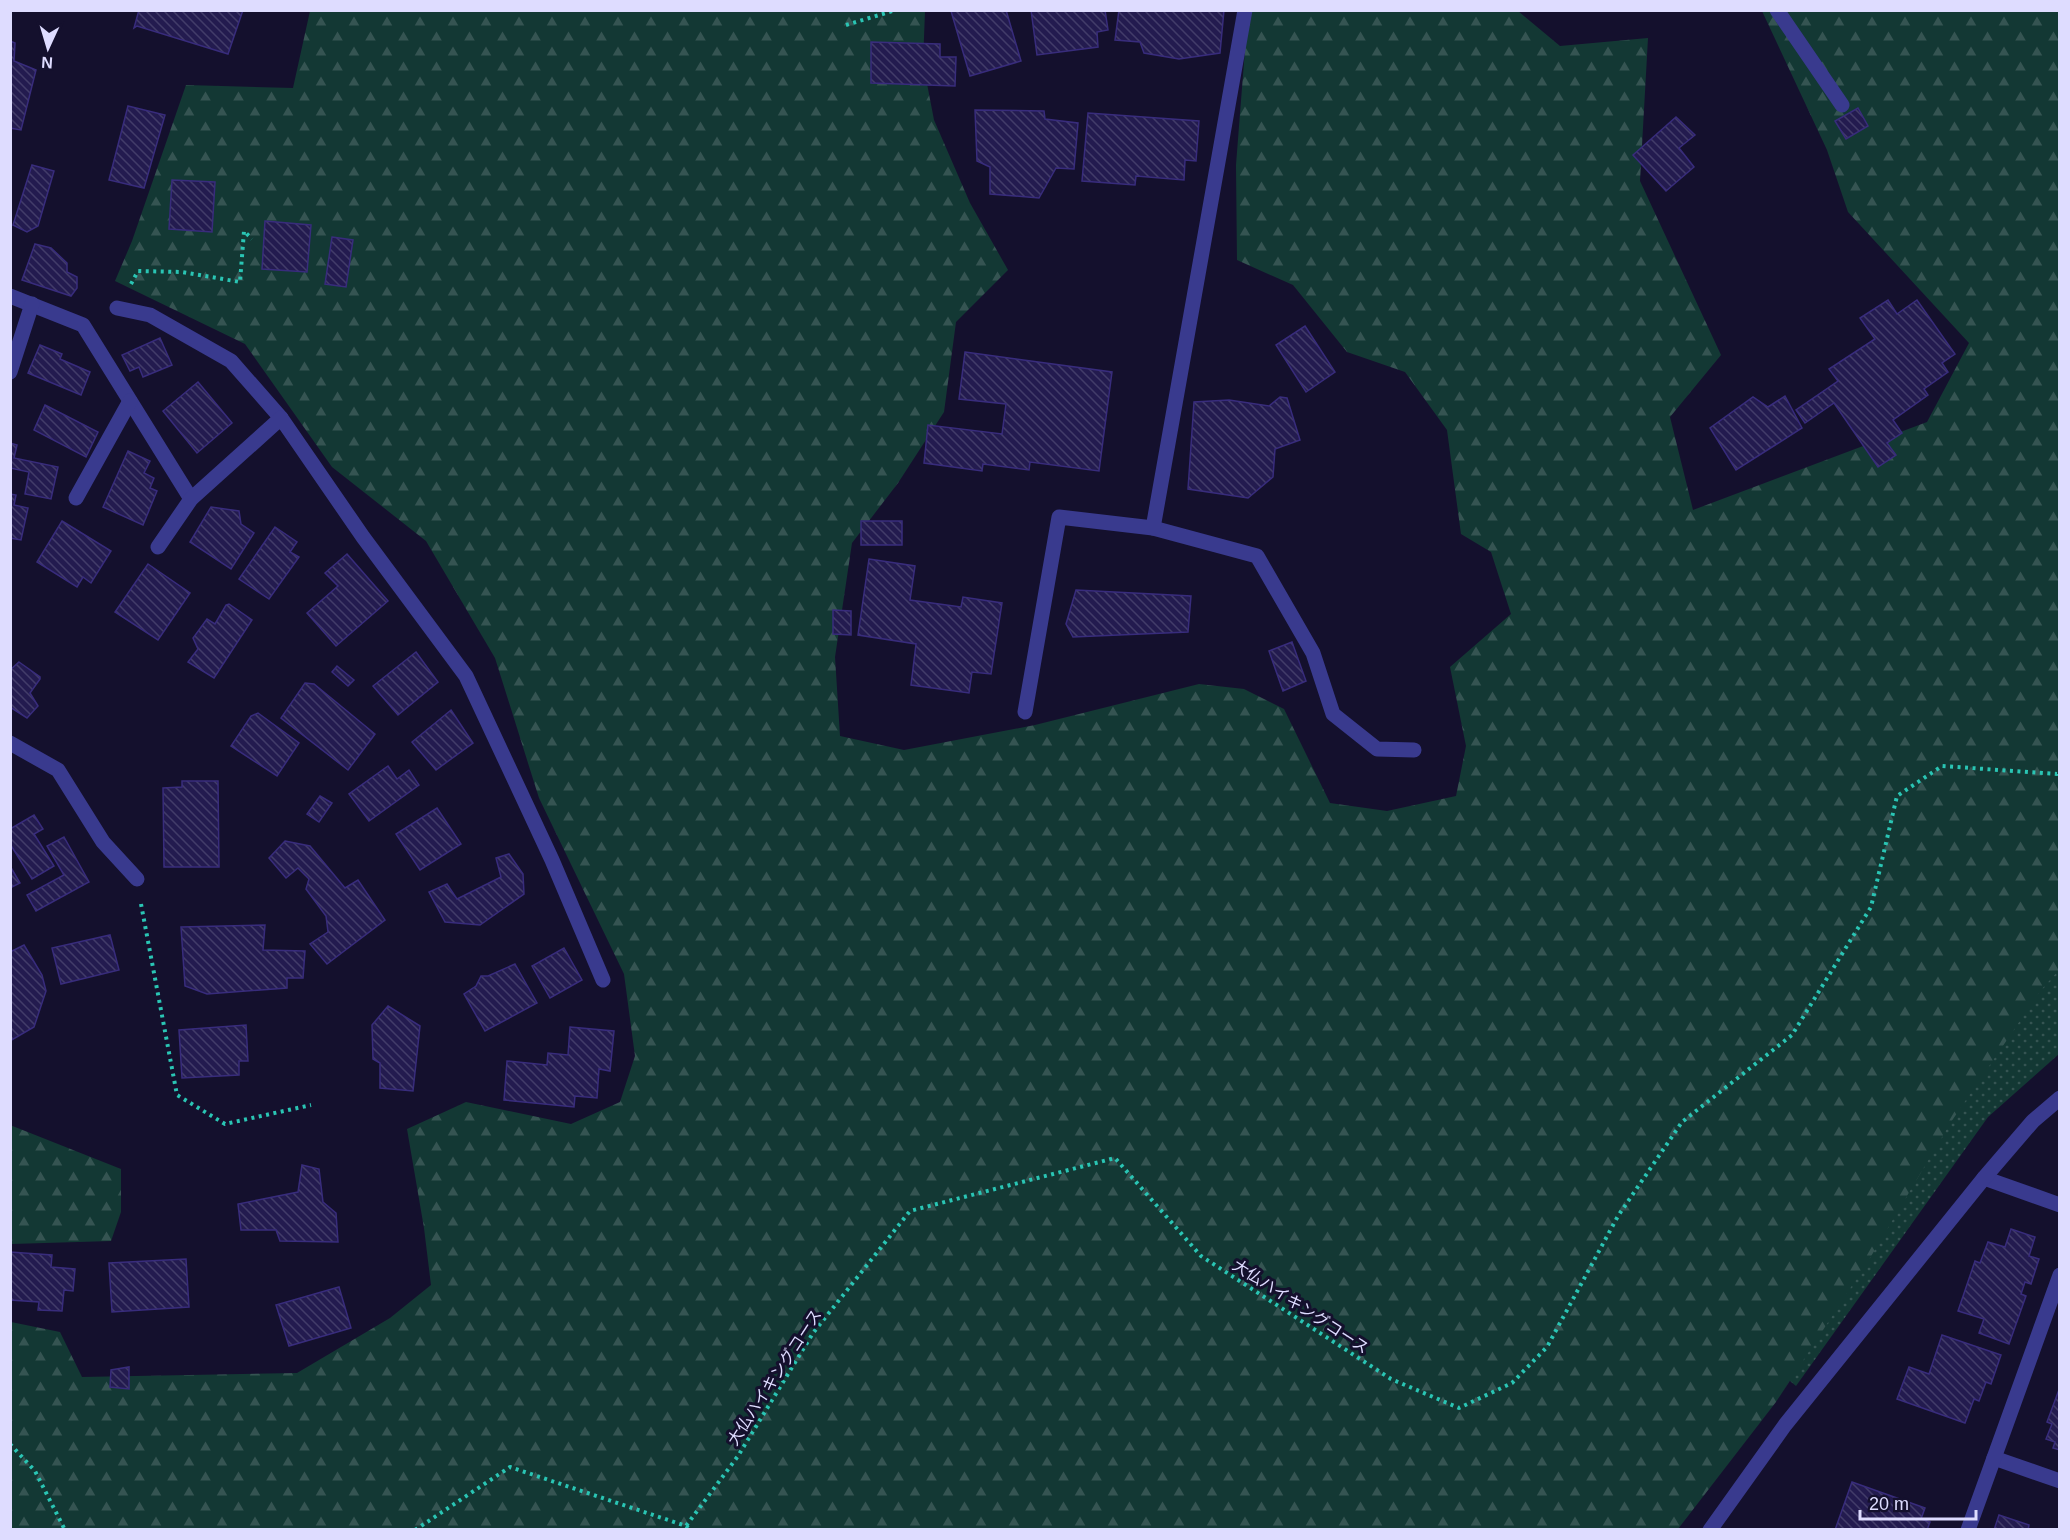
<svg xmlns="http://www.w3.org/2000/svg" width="2070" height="1540" font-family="Helvetica,'Noto Sans JP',sans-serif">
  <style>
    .grass { fill: url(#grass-dots) }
    .forest { fill: url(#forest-firs) }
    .building { fill: url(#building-back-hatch); stroke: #382c7c; stroke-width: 1.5 }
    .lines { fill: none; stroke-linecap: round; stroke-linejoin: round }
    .path { stroke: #2ac5b4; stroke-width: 4; stroke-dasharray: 3 4.5; stroke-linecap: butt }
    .lane { stroke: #393a8e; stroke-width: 15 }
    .street { stroke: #393a8e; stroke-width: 15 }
    .labels { text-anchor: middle; stroke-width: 6; stroke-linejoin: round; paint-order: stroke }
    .street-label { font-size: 16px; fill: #dedcff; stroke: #14102d }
  </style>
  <defs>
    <pattern id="grass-dots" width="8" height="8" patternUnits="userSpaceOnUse" patternTransform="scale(1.5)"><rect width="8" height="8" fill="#133834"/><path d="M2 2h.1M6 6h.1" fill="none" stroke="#355452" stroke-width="1.8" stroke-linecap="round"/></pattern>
    <pattern id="forest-firs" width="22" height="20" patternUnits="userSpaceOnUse" patternTransform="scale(1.5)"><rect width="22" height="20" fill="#133834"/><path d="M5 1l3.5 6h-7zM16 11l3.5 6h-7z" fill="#355452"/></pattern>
    <pattern id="building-back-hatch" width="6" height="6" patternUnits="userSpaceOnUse" patternTransform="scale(1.5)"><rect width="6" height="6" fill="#231b4f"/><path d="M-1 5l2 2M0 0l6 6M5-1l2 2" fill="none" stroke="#423c69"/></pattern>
  </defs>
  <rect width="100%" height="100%" fill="#14102d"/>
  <polygon class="grass" points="2059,938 2059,1054 1988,1117 1796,1386 1761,1357"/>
  <g class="forest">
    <polygon points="310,11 925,11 923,63 934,120 970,203 1008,270 956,322 944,412 898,483 852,543 835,657 840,736 904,750 1035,725 1199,684 1244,689 1284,709 1330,803 1387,811 1456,796 1466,746 1450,667 1511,614 1491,552 1461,534 1447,430 1405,372 1347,352 1293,285 1237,260 1236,165 1248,11 1518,11 1560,46 1648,38 1640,181 1721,355 1670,417 1693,510 1927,422 1969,343 1848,212 1827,150 1762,11 2059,11 2059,970 2041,990 1951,1122 1870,1258 1776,1402 1678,1529 11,1530 11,1322 60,1332 82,1377 297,1373 390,1318 431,1285 424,1228 407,1129 466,1102 571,1124 620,1102 635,1056 624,974 539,798 495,658 426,541 332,467 245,344 115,281 132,241 186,85 293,88"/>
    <polygon points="10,1125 121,1169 121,1212 111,1241 11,1244"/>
  </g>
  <g class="building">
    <polygon points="139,10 243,10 228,54 137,26 134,28"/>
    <polygon points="1006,10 1021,61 970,76 951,11"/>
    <polygon points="1031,10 1105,10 1108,30 1097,32 1098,47 1037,55"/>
    <polygon points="1119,10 1224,10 1220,53 1179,59 1144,53 1140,42 1115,40"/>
    <polygon points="10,41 15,43 14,61 36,70 21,130 10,128"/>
    <polygon points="871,42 940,44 940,57 956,57 955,86 871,83"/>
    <polygon points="128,106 165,115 144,188 109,180"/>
    <polygon points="1858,108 1868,126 1846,139 1835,121"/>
    <polygon points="975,110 1044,111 1045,119 1078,123 1074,169 1056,168 1039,198 990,194 990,167 977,161"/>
    <polygon points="1088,113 1199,121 1196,161 1185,160 1184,180 1136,176 1135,185 1082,181"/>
    <polygon points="1676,117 1695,135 1679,148 1694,167 1666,191 1633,155"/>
    <polygon points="32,165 54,171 38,226 27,232 13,225"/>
    <polygon points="172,180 215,182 212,232 169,229"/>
    <polygon points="265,221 311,225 307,272 262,269"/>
    <polygon points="332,237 353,240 346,287 325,284"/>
    <polygon points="35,244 51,248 67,263 67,272 77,277 77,288 71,296 22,280"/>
    <polygon points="1888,300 1897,314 1917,300 1955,354 1942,363 1948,372 1924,389 1928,395 1893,420 1902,433 1887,443 1896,455 1878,467 1834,403 1805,423 1796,410 1838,381 1829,369 1875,339 1860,318"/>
    <polygon points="1305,326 1335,372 1306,392 1276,345"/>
    <polygon points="160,338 172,365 143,377 139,367 130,371 122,355"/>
    <polygon points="40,345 62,354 60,359 90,372 81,395 28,373"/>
    <polygon points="965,352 1112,372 1099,471 1030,462 1029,470 983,464 982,471 924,463 928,425 1002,434 1006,404 959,399"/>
    <polygon points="198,382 232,423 197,453 163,411"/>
    <polygon points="1785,396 1802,428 1736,470 1710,428 1753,397 1768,407"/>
    <polygon points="1280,397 1287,398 1300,440 1275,449 1273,477 1248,498 1188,489 1194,402 1229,400 1269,406"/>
    <polygon points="45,405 98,432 86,457 34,430"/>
    <polygon points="10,443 17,445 14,458 58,467 51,499 25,494 29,472 10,468"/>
    <polygon points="128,451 150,461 144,473 154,478 150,488 157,491 143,525 103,507"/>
    <polygon points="10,494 16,495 14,505 28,508 21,540 10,538"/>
    <polygon points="211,507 239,511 241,524 254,533 231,569 190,542"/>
    <polygon points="62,521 111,551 91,583 83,577 77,587 37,562"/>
    <rect x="861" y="521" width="41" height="24"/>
    <polygon points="275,527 297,542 290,552 299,557 269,599 239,579"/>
    <polygon points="347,554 388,601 336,646 307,613 338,586 325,573"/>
    <polygon points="869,559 915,566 910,600 961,607 963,597 1002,603 991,674 972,672 969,693 911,685 916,644 858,635"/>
    <polygon points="148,564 190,593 158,640 115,612"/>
    <polygon points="1076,590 1191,596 1188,632 1073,637 1066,624"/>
    <polygon points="229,604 252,620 214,678 188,662 198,649 193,638 207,619 215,624 226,605"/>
    <polygon points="833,610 851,611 851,635 833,634"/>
    <polygon points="1292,642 1306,681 1283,691 1269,651"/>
    <polygon points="416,652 438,682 398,715 373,686"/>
    <polygon points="19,662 40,677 40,679 30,693 38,706 27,718 10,707 10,670"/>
    <polygon points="337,666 354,680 348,686 332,672"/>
    <polygon points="305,683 314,684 375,734 348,770 281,718"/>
    <polygon points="451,710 473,743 436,770 412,742"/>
    <polygon points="258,713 299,743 277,776 231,746 251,716"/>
    <polygon points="388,766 397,779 409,770 419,785 369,821 349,794"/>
    <polygon points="182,781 218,781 219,867 164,867 163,788 182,787"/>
    <polygon points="320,796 332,803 319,822 307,814"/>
    <polygon points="437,808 461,844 420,870 396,834"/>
    <polygon points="34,815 43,829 34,834 54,866 32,879 10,844 10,829"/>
    <polygon points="64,837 89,882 36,911 27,895 64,875 47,846"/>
    <polygon points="285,841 310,846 345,888 358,880 385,920 327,964 310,944 328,932 326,916 306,889 309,879 298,868 286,878 269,858"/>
    <polygon points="509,854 523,874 524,894 480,925 445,922 429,892 447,884 457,899 501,877 496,858"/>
    <polygon points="10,866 20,883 10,888"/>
    <polygon points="265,925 263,950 305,951 303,978 287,978 287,988 207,994 185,986 181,927"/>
    <polygon points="110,935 119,970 61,984 52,948"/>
    <polygon points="24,945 42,975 46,991 34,1027 10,1041 10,952"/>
    <polygon points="564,948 582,980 550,998 532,966"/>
    <polygon points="515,964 537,1003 485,1031 464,994 476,986 481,976 488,976"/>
    <polygon points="388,1006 420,1026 413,1091 380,1088 380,1063 373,1059 372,1025"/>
    <polygon points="246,1025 248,1061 239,1061 239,1075 182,1078 179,1030"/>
    <polygon points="570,1027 614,1031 610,1071 599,1069 597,1098 575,1096 574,1107 504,1100 507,1061 547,1065 548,1053 568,1055"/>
    <polygon points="302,1165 319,1169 323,1202 336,1213 338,1242 280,1241 276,1230 241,1230 238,1204 298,1192"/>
    <polygon points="2011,1229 2035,1237 2029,1256 2039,1259 2031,1284 2025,1282 2021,1294 2026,1296 2009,1344 1979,1333 1984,1319 1958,1311 1975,1261 1980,1263 1988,1242 2005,1247"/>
    <polygon points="10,1252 52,1255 51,1267 75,1269 73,1291 64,1290 62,1311 38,1310 39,1302 10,1300"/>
    <polygon points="186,1259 189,1307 112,1312 109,1263"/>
    <polygon points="339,1287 351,1328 289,1346 276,1305"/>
    <polygon points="1942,1335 2001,1355 1991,1384 1986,1382 1979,1401 1974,1399 1965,1423 1897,1399 1909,1367 1929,1374"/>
    <polygon points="129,1367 129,1389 110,1387 111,1370"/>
    <polygon points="2060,1387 2060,1450 2053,1448 2055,1442 2046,1439 2052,1424 2047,1422"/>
    <polygon points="1852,1482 1925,1508 1921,1519 1930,1522 1927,1530 1835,1530"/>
    <polygon points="1999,1515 2029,1525 2028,1530 1994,1530"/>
  </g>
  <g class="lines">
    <g class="path">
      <polyline points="846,25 896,10"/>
      <polyline points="131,284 138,271 182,272 240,282 244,231 252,239"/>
      <polyline points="141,904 177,1095 225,1124 311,1105"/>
      <polyline points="10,1444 35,1471 65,1530"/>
      <polyline points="686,1526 691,1530"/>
      <polyline points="415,1530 510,1467 686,1526 738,1456 813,1333 910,1211 1115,1158 1201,1256 1391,1379 1459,1408 1512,1383 1547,1347 1618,1216 1682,1122 1792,1035 1871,907 1897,796 1942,766 2057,774 2060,770"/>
    </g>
    <g class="lane">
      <polyline points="1777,10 1842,105"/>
      <polyline points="10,296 83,325 191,499"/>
      <polyline points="117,308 150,315 231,361 281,418"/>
      <polyline points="10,372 32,304"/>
      <polyline points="76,498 130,401"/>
      <polyline points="158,547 191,499 281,418 363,537 466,676 552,860 603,980"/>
      <polyline points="10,743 58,770 103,842 137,879"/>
    </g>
    <g class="street">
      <polyline points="1153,528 1257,556 1313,653 1333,714 1377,749 1414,750"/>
      <polyline points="1025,712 1059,517 1153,528 1245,10"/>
      <polyline points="1984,1178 2060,1205"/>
      <polyline points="1994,1458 2060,1481"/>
      <polyline points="1710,1530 1785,1425 1984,1178 2033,1121 2060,1098"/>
      <polyline points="1968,1530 2060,1275"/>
    </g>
  </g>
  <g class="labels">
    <g class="street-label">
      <text transform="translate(1301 1306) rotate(33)" y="6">大仏ハイキングコース</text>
      <text transform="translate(774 1377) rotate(-57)" y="6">大仏ハイキングコース</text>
    </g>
  </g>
  <rect width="2070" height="1540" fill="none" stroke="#dedcff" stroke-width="24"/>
  <g transform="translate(48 48) rotate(184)" stroke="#14102d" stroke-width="4.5" paint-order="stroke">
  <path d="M0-4.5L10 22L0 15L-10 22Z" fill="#dedcff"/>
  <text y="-9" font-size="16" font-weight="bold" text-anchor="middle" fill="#dedcff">N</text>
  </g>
  <path d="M1860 1510v9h116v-9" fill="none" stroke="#dedcff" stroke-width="3"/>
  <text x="1869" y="1510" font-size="18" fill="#dedcff" stroke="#14102d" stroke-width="4.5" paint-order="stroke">20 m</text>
</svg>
